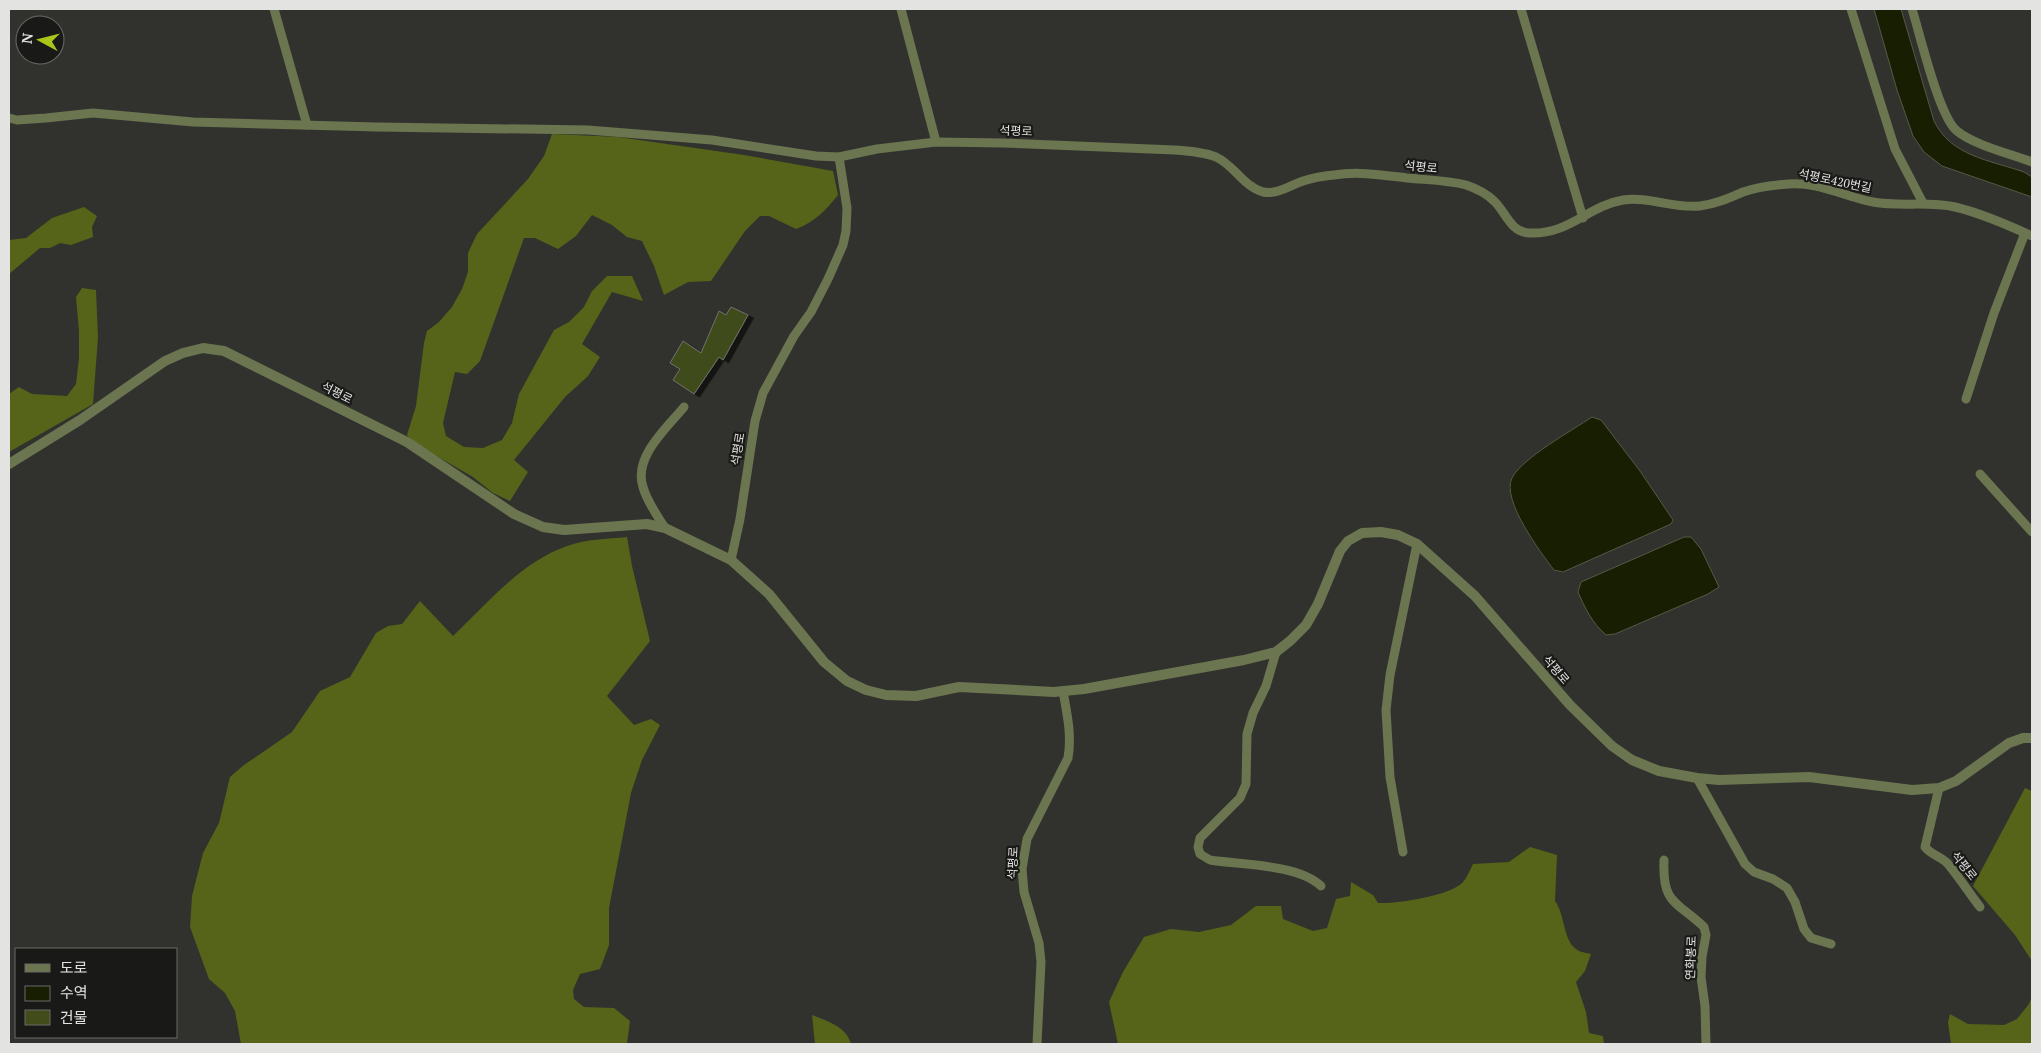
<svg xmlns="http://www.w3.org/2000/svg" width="2041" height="1053" font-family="'PT Serif','Noto Sans KR',serif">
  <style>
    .forest { fill: #556419 }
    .water { fill: #181e02; stroke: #555945 }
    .building { fill: #414c1a; stroke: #6f716c; filter: url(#shadow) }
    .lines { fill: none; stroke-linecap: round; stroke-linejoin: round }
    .service { stroke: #6b7550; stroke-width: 9 }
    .minor { stroke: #6b7550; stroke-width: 10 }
    .labels { text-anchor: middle; stroke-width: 4.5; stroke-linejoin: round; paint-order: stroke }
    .street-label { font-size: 12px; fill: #e3e4e1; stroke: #191917 }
  </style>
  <defs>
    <filter id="shadow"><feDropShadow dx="5.5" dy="3" stdDeviation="0" flood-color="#0009"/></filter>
  </defs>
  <rect width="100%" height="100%" fill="#31322d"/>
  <g class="forest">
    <path d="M 552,134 L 618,137 L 744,155 L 833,171 L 838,195 C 826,210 815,222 796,229 L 769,216 L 760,216 L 745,231 L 711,281 L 688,282 L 664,295 L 654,266 L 642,241 L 627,237 L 612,225 L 592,215 L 576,236 L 558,249 L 535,238 L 524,238 L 480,361 L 467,374 L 455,372 L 443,423 L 446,436 L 464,447 L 483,448 L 502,440 L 512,423 L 519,394 L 554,330 L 569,322 L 584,307 L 592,291 L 607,276 L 632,276 L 643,301 L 612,292 L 582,344 L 600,357 L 588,376 L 565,397 L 514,460 L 528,472 L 510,501 L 493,493 L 473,477 L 414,443 L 407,435 L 416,406 L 424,343 L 427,331 L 439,322 L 452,307 L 462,289 L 468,272 L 468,253 L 477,234 L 528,179 L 544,156 Z"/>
    <polygon points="84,207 97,216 92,227 93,237 71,245 60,243 50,248 40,248 9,274 9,240 26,238 52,218"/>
    <polygon points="82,288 96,290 98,337 93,404 9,452 9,394 19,387 32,394 67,396 76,384 79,358 79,331 76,297"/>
    <path d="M 627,537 L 632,566 L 650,641 L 607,696 L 634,725 L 651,719 L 660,725 L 642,760 L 631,793 L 609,908 L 609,945 L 600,969 L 580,974 L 573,990 L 574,999 L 584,1007 L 614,1008 L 630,1021 L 627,1044 L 241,1044 L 235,1011 L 225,993 L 209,979 L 190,927 L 192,896 L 203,853 L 219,823 L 230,777 L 244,765 L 292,732 L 320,691 L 350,677 L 376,633 L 388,626 L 402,624 L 420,601 L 453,636 C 488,603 521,562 567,546 C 586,539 607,539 627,537 Z"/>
    <polygon points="2025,788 2032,791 2032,961 2015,935 1973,886"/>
    <path d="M 1530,847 L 1557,855 L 1555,901 C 1565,914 1563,940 1576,949 C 1579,952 1587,953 1591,954 L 1585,971 L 1576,982 L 1586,1012 L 1589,1033 L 1603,1036 L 1604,1044 L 1118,1044 L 1109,1002 L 1123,972 L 1144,937 L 1171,929 L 1199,932 L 1231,925 L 1256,906 L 1281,906 L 1283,919 L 1313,931 L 1327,928 L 1336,899 L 1350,896 L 1351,882 L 1373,895 L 1378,903 C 1396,904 1447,896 1461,884 C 1466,880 1470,870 1473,864 L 1509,862 Z"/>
    <polygon points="2032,996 2032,1044 1951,1044 1948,1022 1950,1014 1968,1024 2004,1025 2017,1019 2029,1004"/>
    <path d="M 812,1015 C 827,1021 847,1027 851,1044 L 815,1044 Z"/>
  </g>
  <g class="water">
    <path d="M 1874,9 L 1901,9 L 1934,121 C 1951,156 1989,160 2024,172 L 2032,177 L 2032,197 L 1942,166 L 1924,152 L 1913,136 L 1897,90 Z"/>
    <path d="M 1592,417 L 1601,420 L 1640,471 L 1673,520 L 1671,524 L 1563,572 L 1554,570 C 1541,553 1501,500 1512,478 C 1522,458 1573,430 1592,417 Z"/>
    <path d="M 1684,537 L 1691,537 L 1701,549 L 1719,587 L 1708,594 L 1615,634 L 1606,635 C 1592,623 1585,608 1578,592 L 1581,582 Z"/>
  </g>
  <polygon class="building" points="731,307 748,315 723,360 719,357 694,394 673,380 680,369 670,363 683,341 701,353 719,311 726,315"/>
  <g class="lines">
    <g class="service">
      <polyline points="274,9 307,125"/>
      <polyline points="901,9 936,142"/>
      <polyline points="1521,9 1583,218"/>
      <polyline points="1851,9 1895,149 1923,203"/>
      <path d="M 1912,9 C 1920,34 1939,117 1957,131 C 1974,145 2011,154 2032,162"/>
      <path d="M 9,118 L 17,120 L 46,118 L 93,113 L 193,122 L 377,127 L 588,130 L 712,140 L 816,156 L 839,157 L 877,149 L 936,142 L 1004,143 L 1175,150 C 1189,151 1203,152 1216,157 C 1234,165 1244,187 1263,192 C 1276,195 1291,185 1303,181 C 1312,178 1324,176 1334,175 C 1358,171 1383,175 1407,178 C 1427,180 1447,180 1466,185 C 1475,188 1487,194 1494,201 C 1506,212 1510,232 1529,233 C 1569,235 1588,206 1623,200 C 1649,196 1674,209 1700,206 C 1716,204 1729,198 1743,192 C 1757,187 1774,185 1788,184 C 1817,181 1846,197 1873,202 C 1900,207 1928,201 1955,207 C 1981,213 2008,225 2032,236"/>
      <polyline points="1966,399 1994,313 2025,233"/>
      <polyline points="1980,474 2032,532"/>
      <path d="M 665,528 C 657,515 647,502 643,487 C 633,457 667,428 684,407"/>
      <polyline points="731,560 740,519 755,421 763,393 794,336 811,312 828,279 843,245 846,231 847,208 839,157"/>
      <path d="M 1276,652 L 1266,686 L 1253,713 L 1247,734 L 1246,784 L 1240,798 L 1200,838 L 1198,847 L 1200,854 L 1210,860 C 1241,865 1298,864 1321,886"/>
      <polyline points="1697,778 1745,864 1754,872 1773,879 1787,888 1795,902 1804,929 1811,938 1831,944"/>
      <path d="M 1939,788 L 1925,847 C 1931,855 1941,856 1948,864 C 1959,877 1969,893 1980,907"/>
      <polyline points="1403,852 1390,777 1386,710 1390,675 1417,544"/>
      <path d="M 1664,860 C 1662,905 1677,901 1704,927 L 1706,935 L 1702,957 L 1701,977 L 1705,1006 L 1706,1044"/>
      <path d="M 1037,1044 L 1041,962 L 1039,943 L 1024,892 L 1022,869 L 1027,839 L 1068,758 C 1072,735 1067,714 1063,691"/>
    </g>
    <polyline class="minor" points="9,464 80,420 165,361 183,353 203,348 224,351 407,442 514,514 543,527 564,530 647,524 665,528 731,560 769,594 824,662 847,681 866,690 886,695 916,696 959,687 1054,692 1084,689 1244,660 1276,652 1290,641 1306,625 1318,604 1340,551 1348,541 1362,533 1381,532 1398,535 1417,544 1475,596 1570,705 1612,746 1632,760 1659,771 1697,778 1719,780 1809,777 1912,790 1939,788 1956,781 2009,743 2023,738 2032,738"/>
  </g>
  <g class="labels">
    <g class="street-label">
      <text transform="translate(1016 131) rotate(2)" y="4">석평로</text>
      <text transform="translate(1421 167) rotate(6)" y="4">석평로</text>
      <text transform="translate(1835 181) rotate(12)" y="4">석평로420번길</text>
      <text transform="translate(337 393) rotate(27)" y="4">석평로</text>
      <text transform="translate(738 449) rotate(-81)" y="4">석평로</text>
      <text transform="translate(1556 670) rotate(49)" y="4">석평로</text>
      <text transform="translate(1013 863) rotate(-87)" y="4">석평로</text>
      <text transform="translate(1964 866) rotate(51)" y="4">석평로</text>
      <text transform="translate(1691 958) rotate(-88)" y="4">연화봉로</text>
    </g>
  </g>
  <rect width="2041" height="1053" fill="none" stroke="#e3e4e1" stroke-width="20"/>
  <rect x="15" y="948" width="162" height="90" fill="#191917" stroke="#6a6a68"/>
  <rect x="25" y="964" width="25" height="8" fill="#6b7550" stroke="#6a6a68"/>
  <text x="60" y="973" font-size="15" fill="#e3e4e1">도로</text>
  <rect x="25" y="986" width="25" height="15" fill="#181e02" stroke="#6a6a68"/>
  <text x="60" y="998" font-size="15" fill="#e3e4e1">수역</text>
  <rect x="25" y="1010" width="25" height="15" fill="#414c1a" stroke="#6a6a68"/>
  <text x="60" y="1023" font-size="15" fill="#e3e4e1">건물</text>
  <g transform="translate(40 40) rotate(277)"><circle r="24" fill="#191917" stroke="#6a6a68"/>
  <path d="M0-4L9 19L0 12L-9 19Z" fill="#a9c71a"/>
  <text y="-8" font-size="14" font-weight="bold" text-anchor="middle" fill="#e3e4e1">N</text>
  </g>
</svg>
